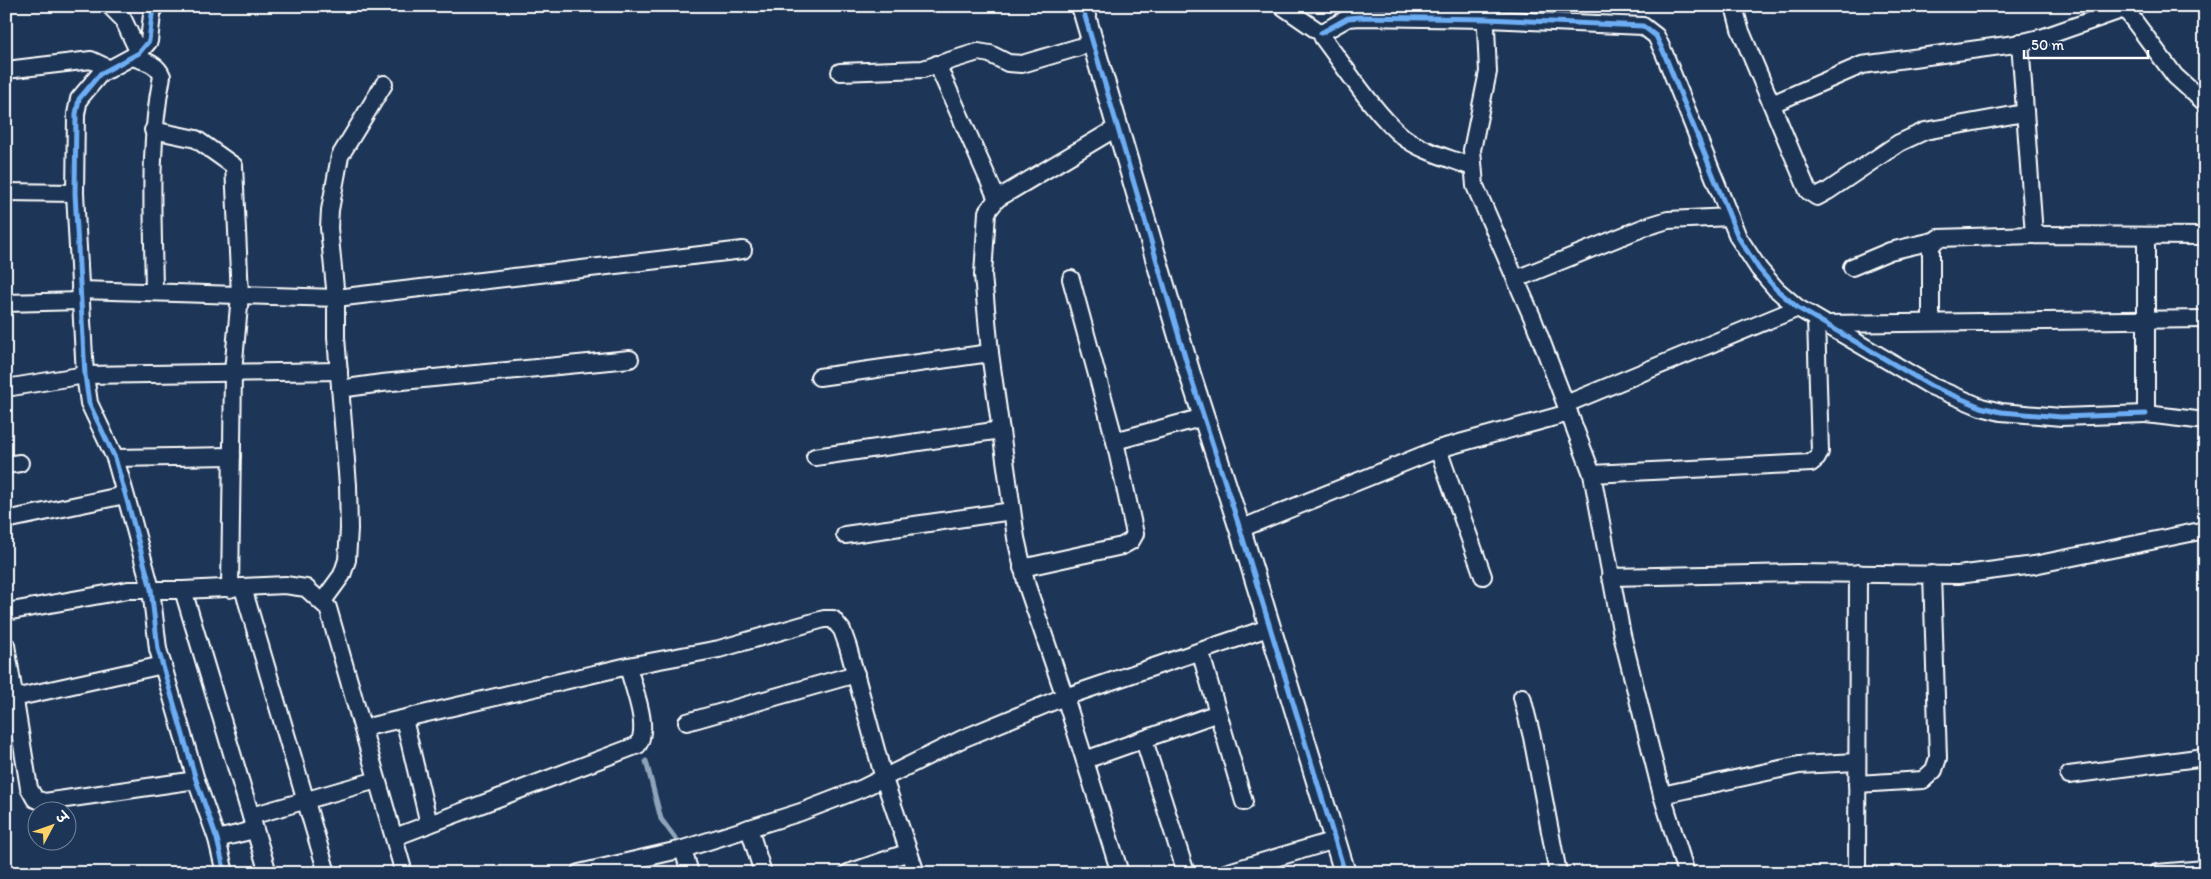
<svg xmlns="http://www.w3.org/2000/svg" width="2211" height="879" font-family="Itim,'Playpen Sans Deva',sans-serif">
  <style>
    .lines { fill: none; stroke-linecap: round; stroke-linejoin: round }
    .stream { stroke: #8fa4b9; stroke-width: 5 }
    .minor-casing { stroke: #fff; stroke-width: 20 }
    .tertiary-casing { stroke: #fff; stroke-width: 24 }
    .minor { stroke: #1d3557; stroke-width: 16 }
    .tertiary { stroke: #1d3557; stroke-width: 20 }
    .cycleway-casing { stroke: #1d3557; stroke-width: 8 }
    .cycleway { stroke: #6dadf4; stroke-width: 5 }
  </style>
  <rect width="100%" height="100%" fill="#1d3557"/>
  <filter id="ink" filterUnits="userSpaceOnUse"><feTurbulence type="fractalNoise" baseFrequency=".02" numOctaves="2"/><feDisplacementMap in="SourceGraphic" scale="10" xChannelSelector="R" yChannelSelector="G"/><feConvolveMatrix kernelMatrix="1 2 1 2 8 2 1 2 1" color-interpolation-filters="sRGB"/></filter>
  <g filter="url(#ink)">
    <g class="lines">
      <polyline class="stream" points="646,761 661,819 681,846"/>
      <defs>
        <g id="minor">
          <polyline points="110,6 123,19 139,53"/>
          <polyline points="153,6 149,41 139,53 100,74 79,99 76,114 75,193 85,375 89,403 115,458 132,518 151,589 158,649 196,780 217,839 225,873"/>
          <path d="M 1282,6 L 1321,33 L 1323,38 C 1345,67 1375,114 1402,136 C 1421,151 1449,158 1472,167"/>
          <polyline points="1485,6 1488,72 1472,150 1475,186 1533,319 1569,413"/>
          <polyline points="1734,6 1740,29 1808,191 1817,197 1828,191 1899,143 1925,131 2024,113"/>
          <polyline points="2123,6 2175,76 2205,103"/>
          <polyline points="1321,33 1348,18 1360,17 1487,19 1643,26 1656,36 1664,53 1738,237 1759,269 1776,289 1798,308 1931,386 1981,407 2001,412 2061,417 2146,414"/>
          <polyline points="2020,42 2034,235"/>
          <path d="M 132,57 C 144,61 157,63 162,76 C 148,147 153,219 154,291"/>
          <polyline points="937,64 997,199"/>
          <polyline points="6,70 91,60 110,69"/>
          <polyline points="840,72 923,69 978,52 990,54 1008,63 1022,64 1093,43"/>
          <polyline points="1772,104 1862,65 2015,44 2044,37 2124,9"/>
          <polyline points="1118,127 997,199 987,212 983,275 990,353 1016,538 1027,586 1065,697 1120,873"/>
          <polyline points="153,130 196,139 234,166 240,295 233,372 230,589"/>
          <polyline points="6,192 75,193"/>
          <polyline points="2146,237 2146,414 2205,421"/>
          <polyline points="1852,267 1890,251 1933,241"/>
          <polyline points="1516,279 1645,227 1668,220 1730,217"/>
          <polyline points="80,290 336,298 743,250"/>
          <polyline points="6,303 81,301"/>
          <polyline points="1931,322 1931,246 1938,238 2034,235 2205,236"/>
          <polyline points="1825,324 2205,319"/>
          <polyline points="819,377 990,353"/>
          <polyline points="6,388 85,375 339,371"/>
          <polyline points="340,389 382,383 630,359"/>
          <polyline points="1566,404 1798,308"/>
          <polyline points="1115,441 1204,417"/>
          <polyline points="1438,449 1483,576"/>
          <polyline points="815,457 1001,430"/>
          <polyline points="115,458 232,456"/>
          <polyline points="6,465 20,463"/>
          <polyline points="1592,474 1811,463 1817,458 1820,452 1816,319"/>
          <polyline points="6,520 125,495"/>
          <polyline points="1240,529 1438,449 1569,413 1592,474 1622,635 1662,795 1686,873"/>
          <polyline points="845,535 1012,511"/>
          <polyline points="1022,568 1122,546 1131,541 1135,534 1115,441 1071,279"/>
          <polyline points="1610,577 1796,573 1958,575 2034,565 2205,530"/>
          <polyline points="243,588 327,873"/>
          <polyline points="183,590 268,873"/>
          <polyline points="323,601 342,575 347,560 349,529 348,485 336,337 336,298 329,228 330,210 340,156 384,84"/>
          <polyline points="6,612 128,590 183,590 285,585 306,588 328,608 404,873"/>
          <polyline points="6,645 29,788 35,799 45,802 196,780"/>
          <polyline points="1200,651 1244,802"/>
          <polyline points="1522,697 1532,737 1558,873"/>
          <polyline points="14,698 163,665"/>
          <polyline points="404,719 429,824"/>
          <polyline points="687,722 856,674"/>
          <polyline points="363,728 628,666 719,649 824,619 833,619 842,630 848,647 884,779 916,873"/>
          <polyline points="1144,740 1186,873"/>
          <polyline points="1085,760 1218,713"/>
          <polyline points="2069,775 2205,757"/>
          <polyline points="1857,784 1923,780 1934,770 1938,758 1932,574"/>
          <polyline points="1662,795 1799,765 1857,762"/>
          <polyline points="251,816 377,780"/>
          <polyline points="749,828 763,873"/>
          <path d="M 395,837 L 638,745 C 650,726 633,688 628,666"/>
          <polyline points="217,839 254,830"/>
          <polyline points="683,849 690,873"/>
          <polyline points="579,873 683,849 801,812 863,788 962,739 1059,699 1271,627"/>
          <polyline points="848,873 909,852"/>
          <polyline points="1225,873 1335,840"/>
          <polyline points="1857,873 1858,573"/>
          <polyline points="2157,873 2205,869"/>
        </g>
        <polyline id="tertiary" points="1082,6 1190,374 1240,529 1345,873"/>
      </defs>
      <use href="#minor" class="minor-casing"/>
      <use href="#tertiary" class="tertiary-casing"/>
      <use href="#minor" class="minor"/>
      <use href="#tertiary" class="tertiary"/>
      <defs>
        <g id="cycleway">
          <polyline points="153,6 149,41 139,53 100,74 79,99 76,114 75,193 85,375 89,403 115,458 132,518 151,589 158,649 196,780 217,839 225,873"/>
          <polyline points="1082,6 1190,374 1240,529 1345,873"/>
          <polyline points="1321,33 1348,18 1360,17 1487,19 1643,26 1656,36 1664,53 1738,237 1759,269 1776,289 1798,308 1931,386 1981,407 2001,412 2061,417 2146,414"/>
        </g>
      </defs>
      <use href="#cycleway" class="cycleway-casing"/>
      <use href="#cycleway" class="cycleway"/>
    </g>
  </g>
  <rect width="2211" height="879" fill="none" stroke="#1d3557" stroke-width="25"/>
  <rect x="12" y="12" width="2186" height="854" fill="none" stroke="#fff" stroke-width="2" filter="url(#ink)"/>
  <g transform="translate(52 826) rotate(49)"><circle r="24" fill="#1d3557" stroke="#77869a"/>
  <path d="M0-4L9 19L0 12L-9 19Z" fill="#ffd166"/>
  <text y="-8" font-size="14" font-weight="bold" text-anchor="middle" fill="#ffffff">उ</text>
  </g>
  <path d="M2024 50v8h124v-8" fill="none" stroke="#ffffff" stroke-width="2.5"/>
  <text x="2031" y="50" font-size="15" fill="#ffffff" stroke="#1d3557" stroke-width="4" paint-order="stroke">50 m</text>
</svg>
